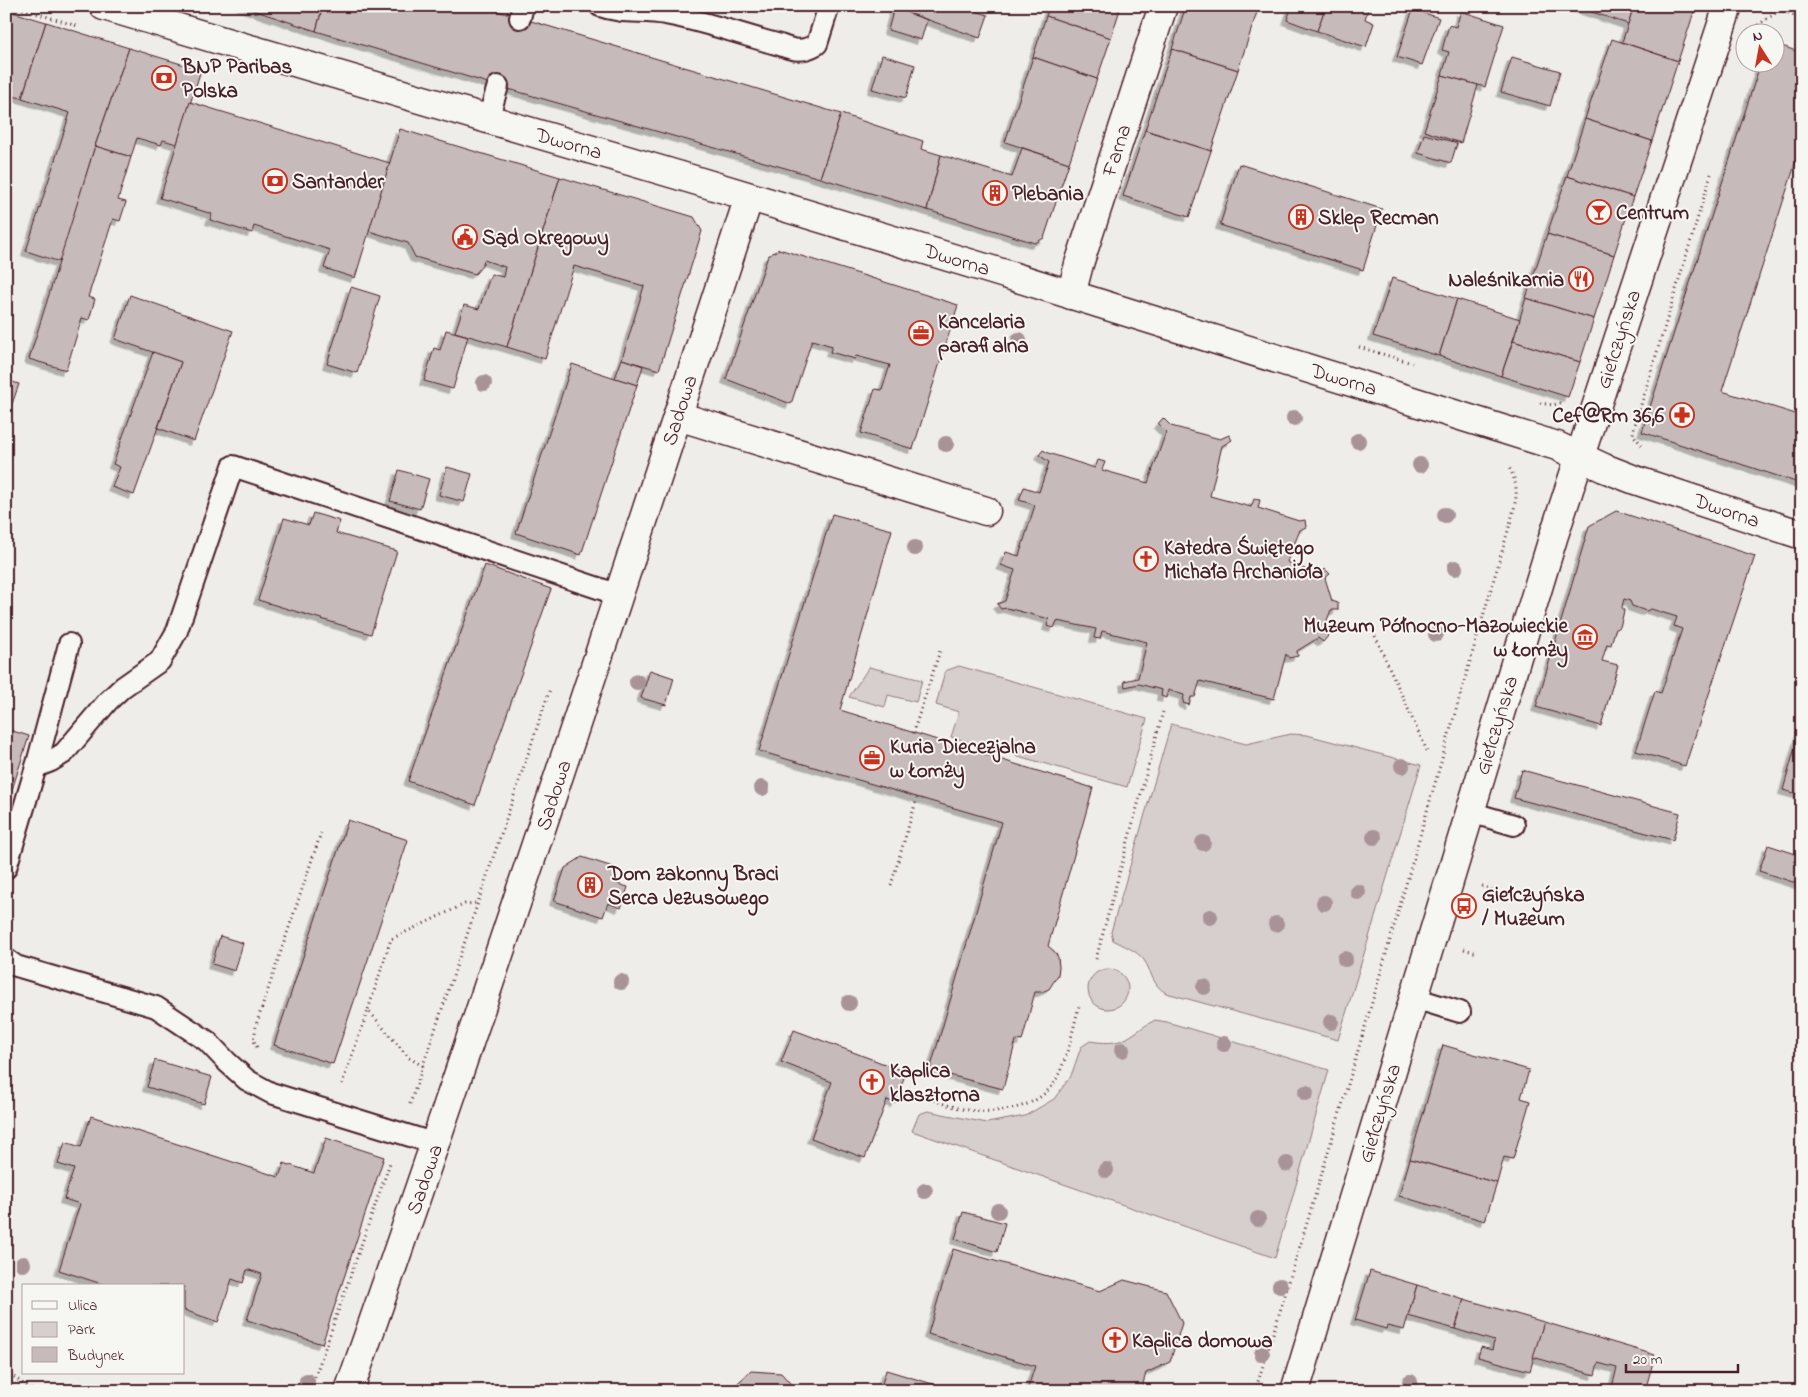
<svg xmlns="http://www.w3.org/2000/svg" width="1808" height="1397" font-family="'Indie Flower',sans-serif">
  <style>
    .green { fill: #d7cfce; stroke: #90777c }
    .building { fill: #c6babb; stroke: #4a1f2b; filter: url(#shadow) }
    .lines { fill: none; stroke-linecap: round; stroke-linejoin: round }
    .service-casing { stroke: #4a1f2b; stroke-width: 24 }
    .pedestrian-casing { stroke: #4a1f2b; stroke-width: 31 }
    .minor-casing { stroke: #4a1f2b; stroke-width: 31 }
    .path { stroke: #4a1f2b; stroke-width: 3; stroke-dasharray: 1 4; stroke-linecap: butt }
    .service { stroke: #f6f6f2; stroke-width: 20 }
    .pedestrian { stroke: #f6f6f2; stroke-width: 28 }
    .minor { stroke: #f6f6f2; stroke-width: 28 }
    .tree { fill: #a89498 }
    .labels { text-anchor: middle; stroke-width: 4; stroke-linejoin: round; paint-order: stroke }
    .poi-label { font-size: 21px; font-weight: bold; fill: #4a1f2b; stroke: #f6f6f2; text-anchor: start }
    .street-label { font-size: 21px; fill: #4a1f2b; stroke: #f6f6f2 }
  </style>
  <defs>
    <filter id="shadow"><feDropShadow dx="-4.5" dy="4.5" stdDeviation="0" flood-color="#0004"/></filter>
  </defs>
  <rect width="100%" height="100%" fill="#efedea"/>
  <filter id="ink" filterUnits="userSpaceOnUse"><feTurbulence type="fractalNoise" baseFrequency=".02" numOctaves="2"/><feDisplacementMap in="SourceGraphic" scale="10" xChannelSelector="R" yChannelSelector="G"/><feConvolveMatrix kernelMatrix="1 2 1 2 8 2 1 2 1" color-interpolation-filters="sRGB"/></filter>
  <g filter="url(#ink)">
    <g class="green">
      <polygon points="959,666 1147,719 1127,787 951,737 959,712 936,705 945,671"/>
      <polygon points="869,667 922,680 916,702 888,695 885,707 849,697"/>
      <path d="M 1171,724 L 1246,744 L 1291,734 L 1307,735 L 1421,765 L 1338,1040 L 1166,993 C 1152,985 1152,972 1144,960 C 1136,950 1124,946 1113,940 L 1111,932 Z"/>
      <circle cx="1108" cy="989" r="20"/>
      <path d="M 1155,1020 L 1167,1022 L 1329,1070 L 1275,1258 L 912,1131 L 919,1114 L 928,1111 L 987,1123 L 1025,1116 L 1054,1099 L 1071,1076 L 1081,1047 L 1090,1041 C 1103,1043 1116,1044 1127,1038 C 1137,1032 1145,1025 1155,1020 Z"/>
    </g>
    <g class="building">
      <polygon points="241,6 323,6 316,31"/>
      <polygon points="323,6 481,6 841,114 820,178 498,86 316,31"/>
      <polygon points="895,6 977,6 976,11 988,15 980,38 894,8"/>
      <polygon points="1050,6 1121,6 1111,38 1046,16"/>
      <polygon points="1186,6 1259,6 1238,70 1172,49"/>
      <polygon points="1292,6 1326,6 1317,31 1287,20"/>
      <polygon points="1326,6 1369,6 1365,19 1374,23 1366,47 1317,31"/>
      <polygon points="1574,6 1634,6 1628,24"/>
      <polygon points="1634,6 1696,6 1678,61 1622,42"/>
      <polygon points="894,8 927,20 921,40 888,30"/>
      <polygon points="1413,9 1439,18 1422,65 1397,57"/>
      <polygon points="6,10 46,22 22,98 12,96 6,107"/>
      <polygon points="1461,11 1504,25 1485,87 1442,75 1449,52 1442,50 1449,25 1456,27"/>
      <polygon points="1046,16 1111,38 1097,79 1033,57"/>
      <polygon points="46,22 129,48 95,146 60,262 26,251 70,113 22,98"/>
      <polygon points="1612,39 1678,61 1652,141 1585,119"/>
      <polygon points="1776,44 1802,53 1802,143 1722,391 1802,416 1802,484 1642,432 1761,62 1776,62"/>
      <polygon points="129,48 201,70 177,144 163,140 161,145 137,138 131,157 95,146"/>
      <polygon points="1172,49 1238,70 1211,151 1145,130"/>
      <polygon points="882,55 915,65 906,98 872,89"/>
      <polygon points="1033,57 1097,79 1069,163 1005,142"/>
      <polygon points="1512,57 1560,71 1550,106 1501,92"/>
      <polygon points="1442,75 1478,85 1461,143 1424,131"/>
      <polygon points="190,102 390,163 355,278 324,268 330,250 254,226 252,233 210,220 212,214 160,198"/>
      <polygon points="841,114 923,141 921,149 941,155 927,210 820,178"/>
      <polygon points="1585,119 1652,141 1633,197 1567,176"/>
      <polygon points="400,129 560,177 507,347 455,332 464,305 479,309 491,274 503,277 505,267 484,260 482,266 475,274 415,257 408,243 369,231"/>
      <polygon points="1145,130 1211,151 1189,217 1123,196"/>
      <polygon points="1424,134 1457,143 1451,163 1418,153"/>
      <polygon points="95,146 131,157 118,200 126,202 120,221 113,219 88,297 95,299 89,320 82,318 66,370 29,359"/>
      <polygon points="1022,148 1069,163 1044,238 1035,243 927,210 941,155 1012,177"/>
      <polygon points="1239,164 1382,209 1363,270 1220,225"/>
      <polygon points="1567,176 1633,197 1614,255 1547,234"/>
      <polygon points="560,177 694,217 702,231 659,370 622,359 644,286 574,266 545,359 507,347"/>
      <polygon points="1547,234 1614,255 1594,319 1526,298"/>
      <polygon points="779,249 958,305 913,449 861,433 875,389 882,390 890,365 856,356 855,359 830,352 832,346 812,340 791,404 726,379 768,256"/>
      <polygon points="1392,278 1457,299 1439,356 1373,336"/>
      <polygon points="351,287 380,296 357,373 327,364"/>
      <polygon points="130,295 233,331 194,441 158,428 181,362 115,339"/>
      <polygon points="1526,298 1594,319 1580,362 1513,341"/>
      <polygon points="1457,299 1520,319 1501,376 1439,356"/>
      <polygon points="446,330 468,336 453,389 424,381 434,348 440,350"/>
      <polygon points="1513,341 1580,362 1568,397 1501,376"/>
      <polygon points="153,352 181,362 134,495 112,487 120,467 113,464"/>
      <polygon points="622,359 643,366 637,385 615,378"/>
      <polygon points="572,364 637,385 581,555 516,533"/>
      <polygon points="6,380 19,384 12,404 6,402"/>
      <polygon points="1163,418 1171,426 1220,439 1229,435 1232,440 1222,446 1210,496 1251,507 1254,499 1260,500 1258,508 1299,521 1305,520 1306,527 1300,530 1287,562 1320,575 1325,569 1330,574 1325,578 1332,601 1338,603 1338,610 1331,610 1323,631 1328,636 1323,642 1318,638 1297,651 1298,656 1289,658 1286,654 1274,699 1200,681 1195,697 1191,697 1189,705 1183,703 1184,695 1168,690 1166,698 1161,696 1162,690 1139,684 1125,687 1124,681 1138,678 1147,642 1102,631 1100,639 1094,638 1096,629 1057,621 1054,628 1047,626 1049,619 1007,608 1001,609 997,604 1005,601 1015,570 1001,565 1006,552 1019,556 1035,505 1019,500 1024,487 1039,492 1049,462 1039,455 1043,450 1048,453 1095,468 1098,460 1105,462 1102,470 1148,483 1166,432 1158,424"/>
      <polygon points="447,467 472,474 464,502 439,495"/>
      <polygon points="399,470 429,479 420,509 390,501"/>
      <polygon points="1616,511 1755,556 1685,766 1636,751 1655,691 1661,693 1682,629 1674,626 1677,617 1651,609 1646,611 1632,606 1630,601 1624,599 1622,607 1624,611 1620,627 1615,630 1611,645 1607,644 1602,661 1618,665 1601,726 1536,707 1589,526"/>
      <polygon points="313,513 340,521 336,533 397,551 371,634 258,600 284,518 309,525"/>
      <polygon points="832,514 892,530 840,710 1093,788 1048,946 1054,951 1058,957 1059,967 1058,975 1049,989 1042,992 1035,992 1022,1041 1016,1040 1003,1089 930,1070 1002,822 759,751"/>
      <polygon points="485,565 551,589 475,805 408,781"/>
      <polygon points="650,670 674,678 666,705 641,698"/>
      <polygon points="1802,723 1802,795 1783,790"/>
      <polygon points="6,729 29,736 6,809"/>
      <polygon points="1522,770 1680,813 1673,840 1514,798"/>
      <polygon points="348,820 408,840 333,1064 274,1045"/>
      <polygon points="1768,845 1802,856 1802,885 1759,871"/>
      <polygon points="582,857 619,869 614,883 628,887 621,908 608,903 603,917 554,901 565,868"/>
      <polygon points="220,936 243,943 235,971 212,964"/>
      <polygon points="794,1030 906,1072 895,1103 887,1100 865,1158 811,1138 832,1082 781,1062"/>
      <polygon points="1443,1045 1529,1070 1521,1098 1530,1101 1513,1159 1504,1157 1497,1183 1410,1159"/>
      <polygon points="155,1060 212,1077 204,1104 147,1087"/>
      <polygon points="91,1116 279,1177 284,1163 314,1173 326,1138 384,1157 322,1344 247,1320 262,1274 249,1270 247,1270 243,1283 232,1279 218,1322 184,1310 184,1286 108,1286 59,1270 80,1204 64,1199 74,1169 58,1164 65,1142 81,1147"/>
      <polygon points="1410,1159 1497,1183 1485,1221 1399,1196"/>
      <polygon points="963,1212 1005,1223 997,1252 955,1239"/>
      <polygon points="953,1249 1100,1291 1124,1280 1166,1291 1182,1323 1170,1362 1146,1373 1141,1391 1027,1391 1035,1366 928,1334"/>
      <polygon points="1370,1271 1417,1285 1404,1330 1387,1326 1386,1329 1355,1320"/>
      <polygon points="1417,1285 1464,1299 1455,1329 1408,1316"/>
      <polygon points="1464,1299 1544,1322 1530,1371 1478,1357 1481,1347 1492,1350 1494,1341 1455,1329"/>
      <polygon points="1544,1322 1655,1355 1645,1391 1611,1391 1617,1368 1598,1363 1595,1375 1533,1357"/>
      <polygon points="886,1370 956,1391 880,1391"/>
      <polygon points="751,1371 781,1373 797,1391 729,1391"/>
    </g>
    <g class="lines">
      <defs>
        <g id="service">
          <path d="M 600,6 C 621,14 644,10 665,14 C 704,21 742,35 780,45 C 795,51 803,52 817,44 L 829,6"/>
          <polyline points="520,18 523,6"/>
          <polyline points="488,119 498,86"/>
          <polyline points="36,767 69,644"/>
          <polyline points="1470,812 1514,825"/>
          <polyline points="6,868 36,767 51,761 64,753 108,701 123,687 160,661 177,631 233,466 619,595"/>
          <polyline points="6,959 16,966 156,1007 207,1041 227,1062 247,1080 271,1093 436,1144"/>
          <polyline points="1414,998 1460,1012"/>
        </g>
        <g id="pedestrian">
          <polyline points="1071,295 1079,264 1163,6"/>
          <polyline points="678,416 986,511"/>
        </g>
        <g id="minor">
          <polyline points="104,6 691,179 1005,274 1502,429 1557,446 1604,468 1635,480 1802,535"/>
          <path d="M 349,1391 C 488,995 619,596 749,197"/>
          <polyline points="1295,1391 1553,538 1728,6"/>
        </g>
      </defs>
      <use href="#service" class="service-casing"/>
      <use href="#pedestrian" class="pedestrian-casing"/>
      <use href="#minor" class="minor-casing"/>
      <g class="path">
        <polyline points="13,6 77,26"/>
        <polyline points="1758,25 1780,10 1802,18"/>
        <polyline points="1359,347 1412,363"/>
        <polyline points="1540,403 1553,405 1563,402"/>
        <polyline points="1642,445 1633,435 1634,428 1711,174"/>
        <polyline points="1375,636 1427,751"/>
        <polyline points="913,733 941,648"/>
        <polyline points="891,885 917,798"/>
        <polyline points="1482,886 1495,891"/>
        <polyline points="1464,949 1477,953"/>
        <polyline points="1096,959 1163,712"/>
        <polyline points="257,1047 254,1041 256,1025 321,833"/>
        <polyline points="423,1066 409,1058 368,1010 391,939 465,904 477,903"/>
        <polyline points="342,1084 368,1010"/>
        <path d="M 915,1093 C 929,1098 942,1104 955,1107 C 986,1116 1035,1112 1054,1083 C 1067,1062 1073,1029 1079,1006"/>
        <polyline points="410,1104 550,689"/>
        <polyline points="6,1371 33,1391"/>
        <polyline points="310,1391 391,1160"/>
        <path d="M 1255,1391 C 1346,1104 1425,813 1510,524 C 1516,502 1521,487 1508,466"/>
      </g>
      <use href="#service" class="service"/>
      <use href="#pedestrian" class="pedestrian"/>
      <use href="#minor" class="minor"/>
    </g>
    <g class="tree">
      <circle cx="1019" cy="340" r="8"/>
      <circle cx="484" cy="383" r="8"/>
      <circle cx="1294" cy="418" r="8"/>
      <circle cx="1358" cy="441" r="8"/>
      <circle cx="946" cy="444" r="8"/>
      <circle cx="1420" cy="465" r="8"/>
      <circle cx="1445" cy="515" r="8"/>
      <circle cx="915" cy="548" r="8"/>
      <circle cx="1455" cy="568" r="8"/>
      <circle cx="1436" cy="634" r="8"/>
      <circle cx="637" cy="682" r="8"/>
      <circle cx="1402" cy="766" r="8"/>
      <circle cx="762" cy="788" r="8"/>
      <circle cx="1374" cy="837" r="8"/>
      <circle cx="1203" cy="843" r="8"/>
      <circle cx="1358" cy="892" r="8"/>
      <circle cx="1324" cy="903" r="8"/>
      <circle cx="1210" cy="917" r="8"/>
      <circle cx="1276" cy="924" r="8"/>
      <circle cx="1345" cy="959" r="8"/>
      <circle cx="621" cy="982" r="8"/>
      <circle cx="1204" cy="987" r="8"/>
      <circle cx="849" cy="1003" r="8"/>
      <circle cx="1331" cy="1022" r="8"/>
      <circle cx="1224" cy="1044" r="8"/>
      <circle cx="1122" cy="1050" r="8"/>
      <circle cx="1306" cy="1093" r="8"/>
      <circle cx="1287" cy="1164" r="8"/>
      <circle cx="1106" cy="1170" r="8"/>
      <circle cx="925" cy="1191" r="8"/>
      <circle cx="998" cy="1211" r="8"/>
      <circle cx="1258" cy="1219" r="8"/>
      <circle cx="23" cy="1264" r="8"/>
      <circle cx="1280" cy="1286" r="8"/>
      <circle cx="1262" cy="1354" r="8"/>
      <circle cx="307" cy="1381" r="8"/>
      <circle cx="1410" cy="1382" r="8"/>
    </g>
  </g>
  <defs>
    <symbol id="bank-ring" viewBox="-11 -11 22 22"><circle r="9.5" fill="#f6f6f2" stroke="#c8321e" stroke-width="1.5"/><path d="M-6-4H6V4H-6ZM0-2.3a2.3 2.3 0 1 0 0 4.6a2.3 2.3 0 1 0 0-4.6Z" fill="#c8321e"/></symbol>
    <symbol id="building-ring" viewBox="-11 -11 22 22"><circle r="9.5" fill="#f6f6f2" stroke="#c8321e" stroke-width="1.5"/><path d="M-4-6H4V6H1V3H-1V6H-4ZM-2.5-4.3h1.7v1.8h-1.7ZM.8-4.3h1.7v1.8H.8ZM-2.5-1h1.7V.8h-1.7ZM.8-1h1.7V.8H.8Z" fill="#c8321e"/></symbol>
    <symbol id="bar-ring" viewBox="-11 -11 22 22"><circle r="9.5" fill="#f6f6f2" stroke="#c8321e" stroke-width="1.5"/><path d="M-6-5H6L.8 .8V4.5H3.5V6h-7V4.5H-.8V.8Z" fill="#c8321e"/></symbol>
    <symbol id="civic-ring" viewBox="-11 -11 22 22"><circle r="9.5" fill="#f6f6f2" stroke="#c8321e" stroke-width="1.5"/><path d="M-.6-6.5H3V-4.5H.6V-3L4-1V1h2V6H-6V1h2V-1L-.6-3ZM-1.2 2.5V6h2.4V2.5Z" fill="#c8321e"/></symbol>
    <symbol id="restaurant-ring" viewBox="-11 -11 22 22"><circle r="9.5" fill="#f6f6f2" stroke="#c8321e" stroke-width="1.5"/><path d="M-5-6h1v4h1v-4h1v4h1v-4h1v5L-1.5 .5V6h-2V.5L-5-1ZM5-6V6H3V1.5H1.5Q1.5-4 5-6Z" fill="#c8321e"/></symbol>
    <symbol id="office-ring" viewBox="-11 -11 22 22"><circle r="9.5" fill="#f6f6f2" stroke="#c8321e" stroke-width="1.5"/><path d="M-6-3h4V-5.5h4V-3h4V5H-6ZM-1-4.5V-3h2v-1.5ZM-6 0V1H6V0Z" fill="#c8321e"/></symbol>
    <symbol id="pharmacy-ring" viewBox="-11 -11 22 22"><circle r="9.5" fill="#f6f6f2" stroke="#c8321e" stroke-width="1.5"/><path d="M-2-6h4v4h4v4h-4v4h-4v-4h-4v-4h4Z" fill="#c8321e"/></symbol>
    <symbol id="church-ring" viewBox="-11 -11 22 22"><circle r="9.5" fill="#f6f6f2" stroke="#c8321e" stroke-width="1.5"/><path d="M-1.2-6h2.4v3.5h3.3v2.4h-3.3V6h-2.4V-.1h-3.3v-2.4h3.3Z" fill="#c8321e"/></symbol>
    <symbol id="museum-ring" viewBox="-11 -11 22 22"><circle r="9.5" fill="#f6f6f2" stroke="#c8321e" stroke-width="1.5"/><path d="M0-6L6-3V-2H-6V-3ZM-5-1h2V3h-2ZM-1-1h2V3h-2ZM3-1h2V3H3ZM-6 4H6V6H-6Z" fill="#c8321e"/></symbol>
    <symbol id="bus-ring" viewBox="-11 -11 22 22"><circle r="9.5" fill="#f6f6f2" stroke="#c8321e" stroke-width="1.5"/><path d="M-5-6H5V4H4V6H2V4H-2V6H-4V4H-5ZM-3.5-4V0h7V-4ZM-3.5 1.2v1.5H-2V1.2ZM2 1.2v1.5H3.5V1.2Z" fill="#c8321e"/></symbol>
  </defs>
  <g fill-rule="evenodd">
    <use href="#bank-ring" x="150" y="64" width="28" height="28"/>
    <use href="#bank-ring" x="261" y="167" width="28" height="28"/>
    <use href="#building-ring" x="981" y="179" width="28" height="28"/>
    <use href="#bar-ring" x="1585" y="198" width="28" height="28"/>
    <use href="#building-ring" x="1287" y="203" width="28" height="28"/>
    <use href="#civic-ring" x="451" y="223" width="28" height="28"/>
    <use href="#restaurant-ring" x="1567" y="265" width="28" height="28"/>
    <use href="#office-ring" x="907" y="319" width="28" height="28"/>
    <use href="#pharmacy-ring" x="1668" y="401" width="28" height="28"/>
    <use href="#church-ring" x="1132" y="545" width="28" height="28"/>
    <use href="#museum-ring" x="1571" y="623" width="28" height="28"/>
    <use href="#office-ring" x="858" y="744" width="28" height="28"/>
    <use href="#building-ring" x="576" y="871" width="28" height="28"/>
    <use href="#bus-ring" x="1450" y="892" width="28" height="28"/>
    <use href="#church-ring" x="858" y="1068" width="28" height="28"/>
    <use href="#church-ring" x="1101" y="1326" width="28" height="28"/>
  </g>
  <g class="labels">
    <g class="poi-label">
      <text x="182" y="73">BNP Paribas<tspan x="182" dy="24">Polska</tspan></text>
      <text x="292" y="188">Santander</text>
      <text x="1012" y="200">Plebania</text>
      <text x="1616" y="219">Centrum</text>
      <text x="1318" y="224">Sklep Recman</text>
      <text x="482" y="244">Sąd Okręgowy</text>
      <text x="1564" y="286" text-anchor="end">Naleśnikarnia</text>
      <text x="938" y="328">Kancelaria<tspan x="938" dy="24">parafialna</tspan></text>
      <text x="1664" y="422" text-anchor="end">Cef@Rm 36,6</text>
      <text x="1164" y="554">Katedra Świętego<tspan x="1164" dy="24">Michała Archanioła</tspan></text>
      <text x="1568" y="632" text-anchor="end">Muzeum Północno-Mazowieckie<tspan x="1568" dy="24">w Łomży</tspan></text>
      <text x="890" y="753">Kuria Diecezjalna<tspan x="890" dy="24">w Łomży</tspan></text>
      <text x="608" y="880">Dom zakonny Braci<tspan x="608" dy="24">Serca Jezusowego</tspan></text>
      <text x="1482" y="901">Giełczyńska<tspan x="1482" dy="24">/ Muzeum</tspan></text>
      <text x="890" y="1077">Kaplica<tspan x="890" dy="24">klasztorna</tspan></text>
      <text x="1132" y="1347">Kaplica domowa</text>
    </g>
    <g class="street-label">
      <text transform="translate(569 143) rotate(16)" y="7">Dworna</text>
      <text transform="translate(1116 150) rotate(-72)" y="7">Farna</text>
      <text transform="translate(957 259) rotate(17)" y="7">Dworna</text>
      <text transform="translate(1618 339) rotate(-72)" y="7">Giełczyńska</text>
      <text transform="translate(1344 379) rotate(17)" y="7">Dworna</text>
      <text transform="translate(679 410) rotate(-72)" y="7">Sadowa</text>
      <text transform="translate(1727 510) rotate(19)" y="7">Dworna</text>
      <text transform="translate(1496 725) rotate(-73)" y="7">Giełczyńska</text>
      <text transform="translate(553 795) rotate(-72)" y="7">Sadowa</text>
      <text transform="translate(1379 1113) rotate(-73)" y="7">Giełczyńska</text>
      <text transform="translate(424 1179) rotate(-71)" y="7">Sadowa</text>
    </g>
  </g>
  <rect width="1808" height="1397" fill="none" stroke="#f6f6f2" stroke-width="25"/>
  <rect x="12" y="12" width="1783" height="1372" fill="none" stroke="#4a1f2b" stroke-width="2" filter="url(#ink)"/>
  <rect x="22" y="1284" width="162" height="90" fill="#f6f6f2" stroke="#b1a0a2"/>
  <rect x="32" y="1301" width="25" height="8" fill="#f6f6f2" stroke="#b1a0a2"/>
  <text x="68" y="1310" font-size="15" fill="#4a1f2b">Ulica</text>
  <rect x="32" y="1322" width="25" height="15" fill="#d7cfce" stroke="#b1a0a2"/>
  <text x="68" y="1334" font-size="15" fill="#4a1f2b">Park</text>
  <rect x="32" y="1347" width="25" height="15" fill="#c6babb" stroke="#b1a0a2"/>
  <text x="68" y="1360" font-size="15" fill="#4a1f2b">Budynek</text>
  <g transform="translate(1760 48) rotate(349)"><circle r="24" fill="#f6f6f2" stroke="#b1a0a2"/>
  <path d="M0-4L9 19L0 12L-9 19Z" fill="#c8321e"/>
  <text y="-8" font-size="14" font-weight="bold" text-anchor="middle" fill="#4a1f2b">N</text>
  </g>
  <path d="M1626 1364v8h112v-8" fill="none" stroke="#4a1f2b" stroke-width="2.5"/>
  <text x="1633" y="1364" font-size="15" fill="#4a1f2b" stroke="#f6f6f2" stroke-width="4" paint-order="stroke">20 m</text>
</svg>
